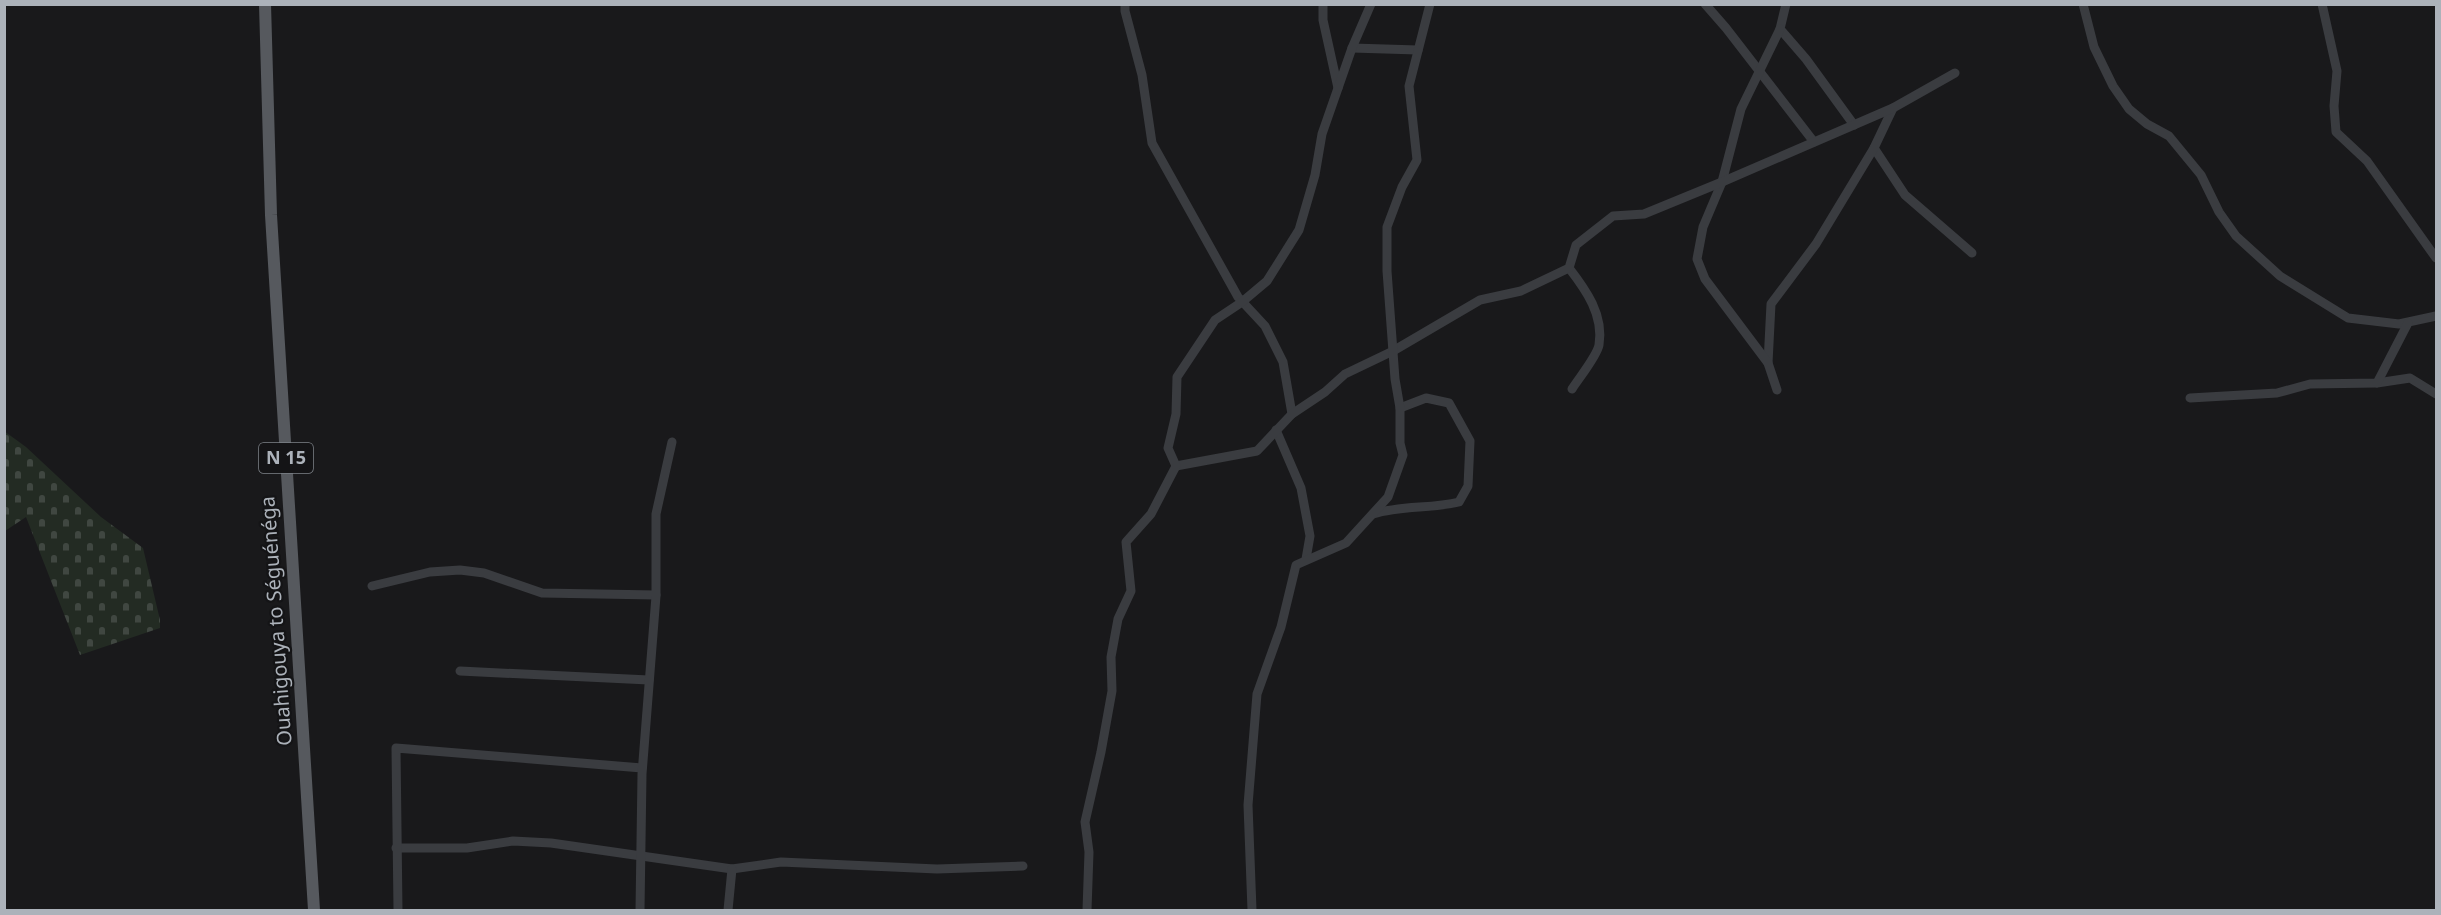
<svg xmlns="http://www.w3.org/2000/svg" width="2441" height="915" font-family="'Noto Sans',sans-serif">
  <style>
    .cemetery { fill: url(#cemetery-stones) }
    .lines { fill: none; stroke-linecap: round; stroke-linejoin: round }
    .minor { stroke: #3a3c40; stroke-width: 9 }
    .major { stroke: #56595e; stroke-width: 12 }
    .labels { text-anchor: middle; stroke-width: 4.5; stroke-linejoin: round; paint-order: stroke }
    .shield { fill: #141416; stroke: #7e8389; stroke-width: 1.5 }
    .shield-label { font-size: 18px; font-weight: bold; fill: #acb2ba }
    .street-label { font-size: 20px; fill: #acb2ba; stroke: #141416 }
  </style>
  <defs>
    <pattern id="cemetery-stones" width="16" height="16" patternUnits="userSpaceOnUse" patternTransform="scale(1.5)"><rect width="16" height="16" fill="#232b23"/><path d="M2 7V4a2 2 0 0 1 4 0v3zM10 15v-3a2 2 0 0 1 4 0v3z" fill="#404741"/></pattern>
  </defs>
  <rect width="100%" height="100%" fill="#19191b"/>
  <polygon class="cemetery" points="4,431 26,447 101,517 143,548 160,620 160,628 80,655 26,517 5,531"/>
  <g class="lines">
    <g class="minor">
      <polyline points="1125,4 1125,11 1142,75 1152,143 1238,297 1265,326 1283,362 1292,414"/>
      <polyline points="1323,4 1323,20 1338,88"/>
      <polyline points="1705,4 1726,28 1814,142"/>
      <polyline points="1786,4 1780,29 1806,59 1854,125"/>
      <polyline points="2083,4 2094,47 2113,86 2129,109 2147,124 2169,136 2201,175 2219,212 2236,236 2280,276 2348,318 2399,324 2436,316"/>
      <polyline points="2322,4 2337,71 2334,106 2336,132 2367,161 2436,258"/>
      <polyline points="1352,48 1418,50"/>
      <polyline points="1874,148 1905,195 1972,253"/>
      <path d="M 1569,268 C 1586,290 1604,315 1599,345 C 1597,356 1579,378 1572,389"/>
      <polyline points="1768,363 1771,304 1816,244 1874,148 1893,108"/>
      <polyline points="2377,383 2410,378 2436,394"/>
      <polyline points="1777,390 1768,363 1705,279 1697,259 1703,227 1722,182 1741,109 1780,29"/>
      <polyline points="2190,398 2277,393 2310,384 2377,383 2408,323"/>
      <polyline points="1276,430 1301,488 1310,536 1306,559"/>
      <polyline points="1176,466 1257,451 1292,414 1325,392 1345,374 1393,351 1480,300 1521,291 1569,268 1576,245 1613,216 1644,214 1722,182 1893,108 1955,73"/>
      <path d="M 1373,514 C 1401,505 1430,509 1459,502 L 1468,486 L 1470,441 L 1449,403 L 1426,398 L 1400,408"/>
      <polyline points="372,586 430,572 460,570 484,573 542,593 656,595"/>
      <polyline points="460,671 649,680"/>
      <polyline points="396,848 467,848 513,841 551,843 732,869 781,862 937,869 1023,866"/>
      <polyline points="398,910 396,748 642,768"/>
      <polyline points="640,910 642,774 656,596 656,514 672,442"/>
      <polyline points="728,910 732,869"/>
      <polyline points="1087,910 1089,852 1085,822 1101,752 1112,691 1111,657 1118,619 1131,591 1126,542 1151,514 1176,466 1168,448 1176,414 1177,377 1215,320 1242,302 1267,281 1299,230 1315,175 1322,134 1352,48 1371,4"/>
      <polyline points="1252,910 1248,805 1257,694 1281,627 1296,565 1346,543 1388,497 1403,455 1400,443 1400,408 1395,379 1387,271 1387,227 1402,187 1417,160 1409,86 1430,4"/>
    </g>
    <polyline class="major" points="265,4 271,215 314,910"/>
  </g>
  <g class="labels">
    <rect class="shield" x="259" y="443" width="54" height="30" rx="4.5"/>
    <g class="shield-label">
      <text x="286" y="464">N 15</text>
    </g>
    <g class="street-label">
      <text transform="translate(276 621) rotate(-94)" y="7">Ouahigouya to Séguénéga</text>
    </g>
  </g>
  <rect width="2441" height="915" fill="none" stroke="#acb2ba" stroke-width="12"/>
</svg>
